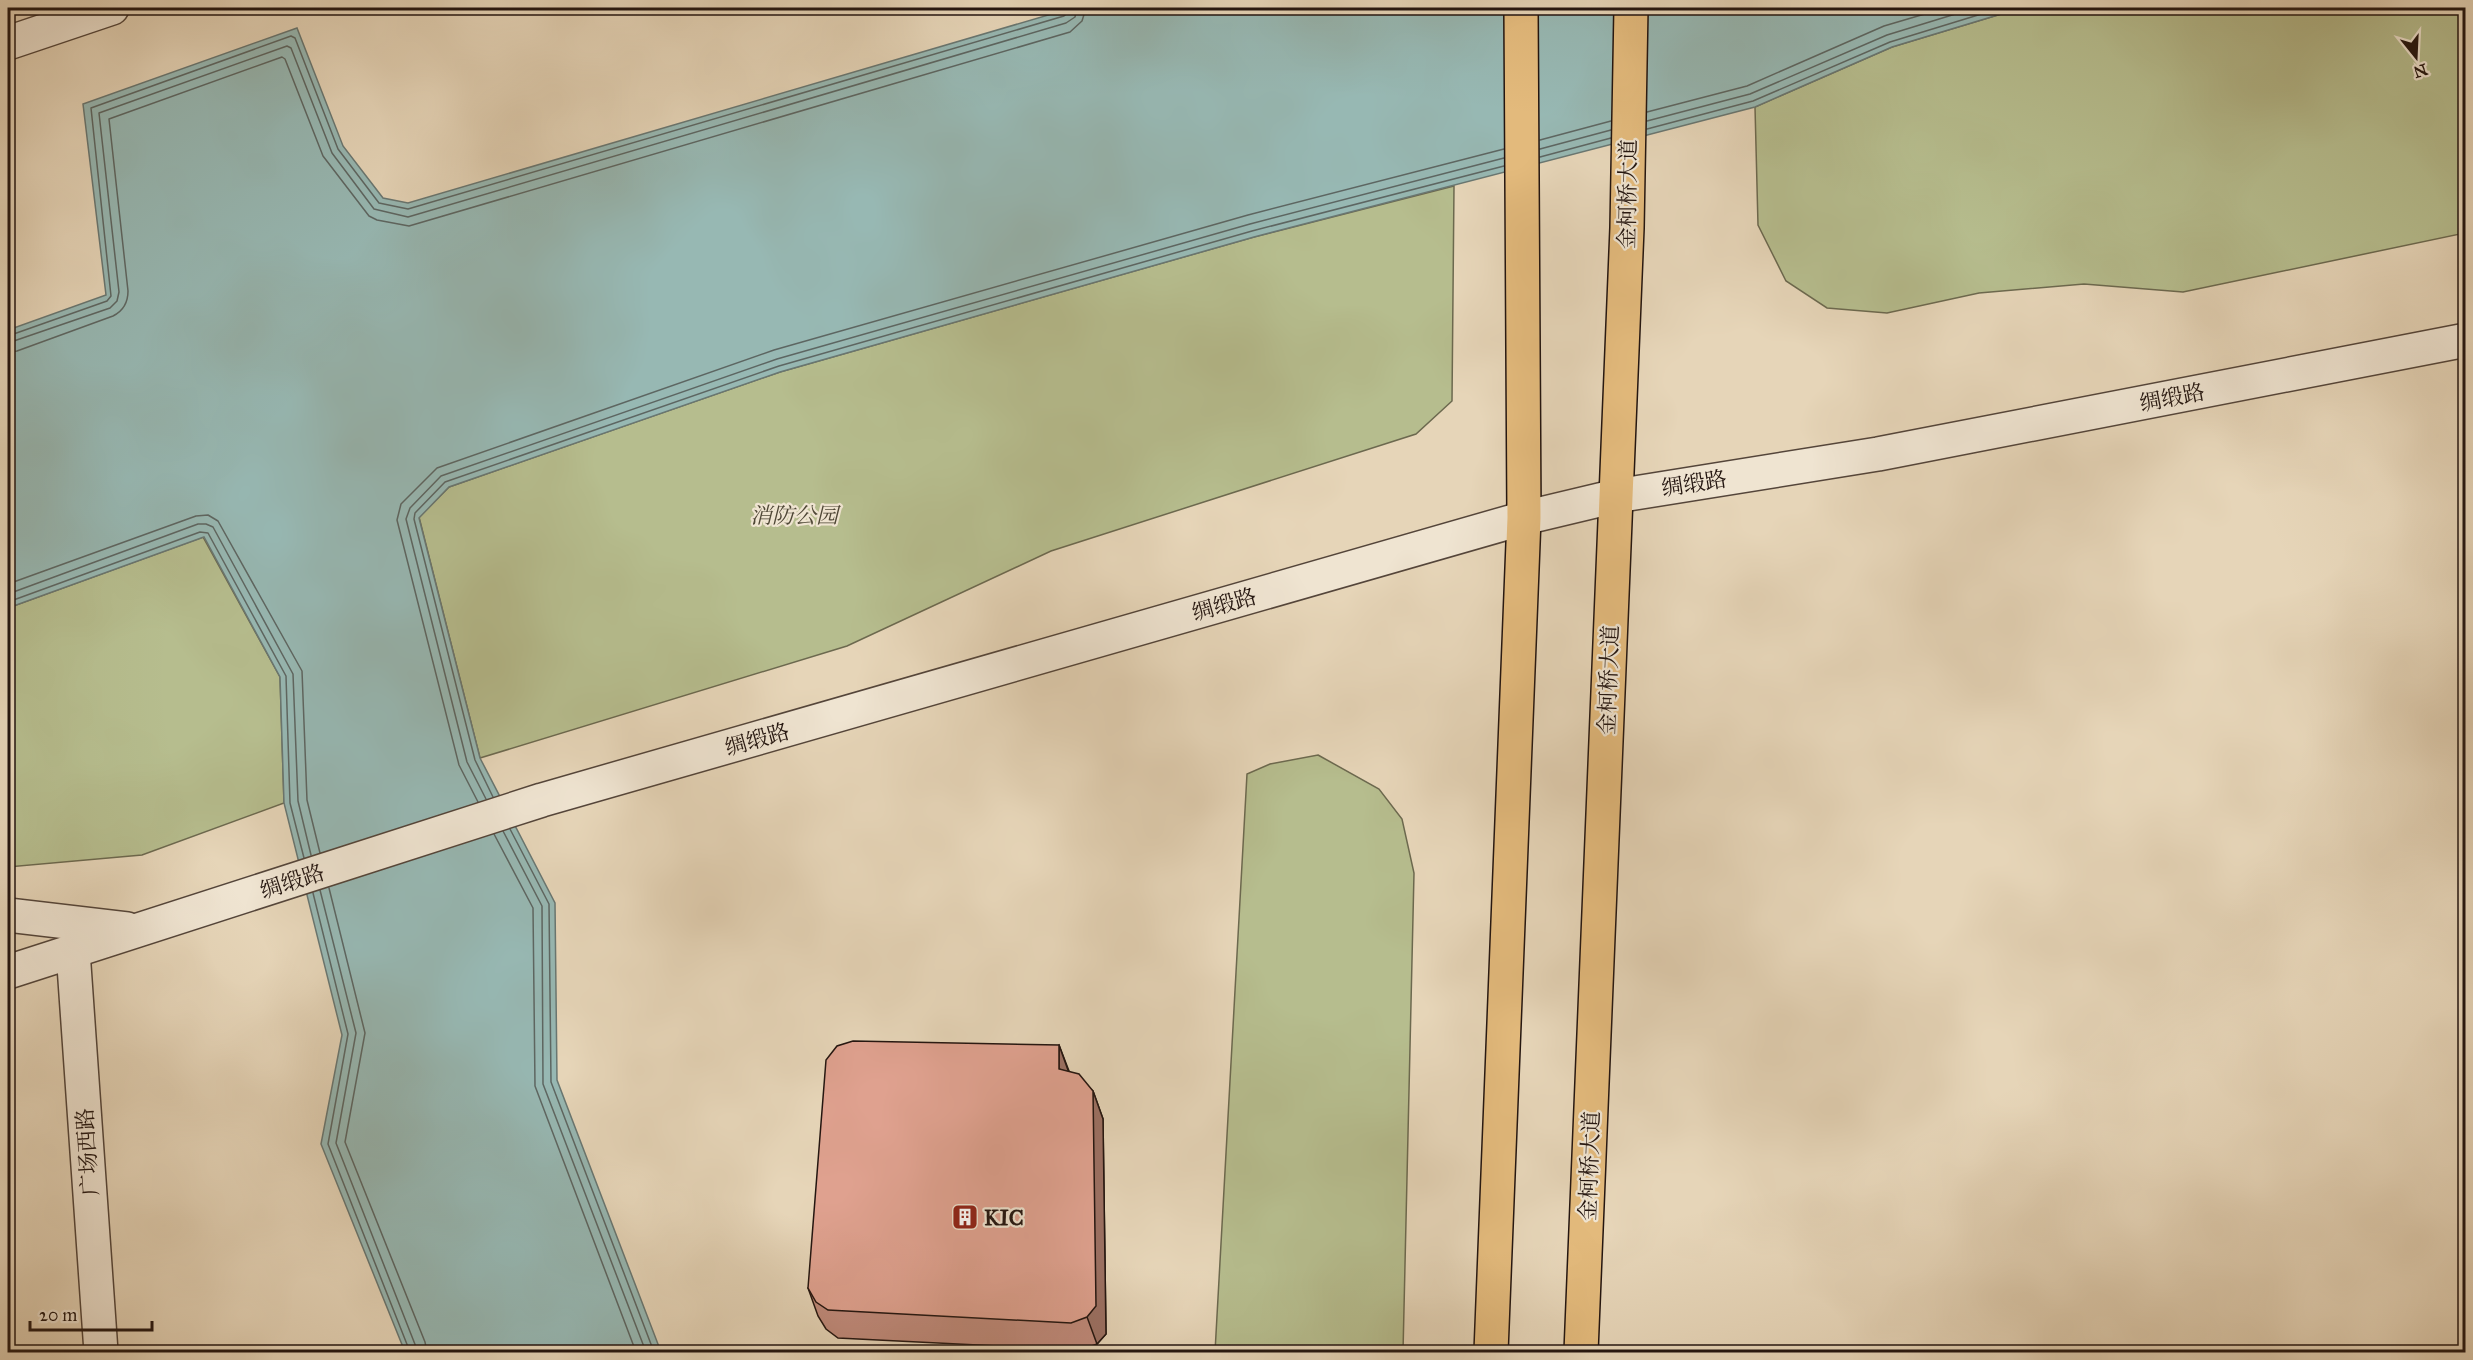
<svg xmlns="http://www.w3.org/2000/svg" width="2473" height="1360" font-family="'IM FELL Great Primer','Noto Serif SC',serif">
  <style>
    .green { fill: #b6bd8e; stroke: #6c694f; stroke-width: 1.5 }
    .water { fill: #97b8b3; stroke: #697772; stroke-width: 1.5 }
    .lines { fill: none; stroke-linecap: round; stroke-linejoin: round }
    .shore { stroke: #5d6662; stroke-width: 1.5 }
    .minor-casing { stroke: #54453a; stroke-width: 36 }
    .major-casing { stroke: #231510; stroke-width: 36 }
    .minor { stroke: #efe4d1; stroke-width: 33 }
    .major { stroke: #e3ba7c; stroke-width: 33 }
    .wall { fill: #c08a7b; stroke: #231510; stroke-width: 1.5 }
    .shaded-wall { fill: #9c7164; stroke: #231510; stroke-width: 1.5 }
    .building { fill: #dfa18f; stroke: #231510; stroke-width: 1.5 }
    .labels { text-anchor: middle; stroke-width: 4.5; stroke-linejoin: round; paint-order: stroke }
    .street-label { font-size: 22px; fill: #231510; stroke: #efe4d1 }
    .park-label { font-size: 22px; font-style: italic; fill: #4f4736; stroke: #efe4d1 }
    .poi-label { font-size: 22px; font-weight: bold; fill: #231510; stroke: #efe4d1; text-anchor: start }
  </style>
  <rect width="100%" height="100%" fill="#e6d5b8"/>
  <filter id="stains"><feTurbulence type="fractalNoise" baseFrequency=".00333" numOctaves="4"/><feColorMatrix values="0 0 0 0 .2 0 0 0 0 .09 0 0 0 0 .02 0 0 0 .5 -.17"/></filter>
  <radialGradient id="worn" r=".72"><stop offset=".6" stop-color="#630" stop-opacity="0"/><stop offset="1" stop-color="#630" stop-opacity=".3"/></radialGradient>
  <g class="green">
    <polygon points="2021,8 2465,8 2465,233 2183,292 2084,284 1979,293 1887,313 1827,308 1786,281 1758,225 1755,107 1892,47"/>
    <polygon points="1454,186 1452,401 1416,434 1051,551 847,646 480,758 419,517 449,487 780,372 1254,237"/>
    <polygon points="203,537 280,677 284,803 142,855 8,867 8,608"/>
    <polygon points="1318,755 1379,789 1402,819 1414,873 1403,1352 1215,1352 1247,774 1270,764"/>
  </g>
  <polygon class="water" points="1072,8 2021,8 1892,47 1755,107 1254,237 780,372 449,487 419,518 480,758 555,903 557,1080 661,1352 405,1352 321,1144 342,1035 284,803 280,677 204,537 8,608 8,330 106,295 83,104 297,28 343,146 383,198 408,203"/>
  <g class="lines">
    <g class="shore">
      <polyline points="1647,112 1747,86 1884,26 1945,8"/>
      <polyline points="1647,121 1750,94 1887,35 1975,8"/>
      <polyline points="1647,129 1753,101 1890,42 2001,8"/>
      <polyline points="1540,140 1611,121"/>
      <polyline points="1540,149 1611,130"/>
      <polyline points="1540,157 1611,138"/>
      <polyline points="8,336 107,301 111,296 91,108 291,36 295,38 338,149 379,203 408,209 1064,16 1068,13 1069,8"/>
      <polyline points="8,343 110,308 117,301 119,292 99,113 287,46 291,48 332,153 374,209 408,217 1066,23 1075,17 1077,8"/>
      <path d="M 8,352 L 17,351 L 113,316 C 123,311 128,303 128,291 L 109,119 L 282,57 L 285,59 L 323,156 L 369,216 L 377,220 L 409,226 L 1070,32 L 1082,21 L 1086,8"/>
      <polyline points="8,584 196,516 208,515 218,521 302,671 307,800 320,853"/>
      <polyline points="8,594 198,524 206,524 213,527 293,674 298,801 311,855"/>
      <polyline points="8,602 200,532 208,533 286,676 290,803 304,858"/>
      <polyline points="493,797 475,760 414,519 415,513 445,482 779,366 1252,231 1504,166"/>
      <polyline points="486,799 467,762 406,519 410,508 441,476 777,359 1250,224 1504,158"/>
      <polyline points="478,802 459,765 397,520 401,504 437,468 774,350 1248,215 1504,149"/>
      <polyline points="510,829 549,904 551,1082 654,1352"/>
      <polyline points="503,831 542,906 543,1084 646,1352"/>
      <polyline points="494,834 533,908 535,1086 636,1352"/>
      <polyline points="329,888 365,1033 345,1142 425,1342 427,1352"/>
      <polyline points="320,890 356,1033 336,1143 418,1352"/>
      <polyline points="313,893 348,1034 328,1144 410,1352"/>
    </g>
    <defs>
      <g id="minor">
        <polyline points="8,43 112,8"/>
        <polyline points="8,915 127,929"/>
        <polyline points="73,951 101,1352"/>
        <polyline points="8,972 542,800 1524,518 1616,496 1878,454 2466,340"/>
      </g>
      <g id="major">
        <polyline points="1491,1352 1524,518 1521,8"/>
        <polyline points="1581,1352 1627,228 1631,8"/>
      </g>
    </defs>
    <use href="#minor" class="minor-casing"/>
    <use href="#major" class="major-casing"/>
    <use href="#minor" class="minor"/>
    <use href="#major" class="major"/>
  </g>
  <polygon class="wall" points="1059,1045 1069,1071 1093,1091 1103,1119 1106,1334 1097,1344 1081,1350 838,1338 826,1329 818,1316 808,1288"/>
  <g class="shaded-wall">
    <polygon points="1059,1045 1069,1073 1059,1069"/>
    <polygon points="1093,1091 1103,1119 1106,1334 1097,1344 1087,1317"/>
  </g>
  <polygon class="building" points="853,1041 1059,1045 1059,1069 1079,1074 1093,1091 1096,1306 1087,1317 1071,1323 828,1310 816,1302 808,1288 826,1060 837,1046"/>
  <defs>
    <symbol id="building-square" viewBox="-11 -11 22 22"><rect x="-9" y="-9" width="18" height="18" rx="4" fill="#8f2418" stroke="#efe4d1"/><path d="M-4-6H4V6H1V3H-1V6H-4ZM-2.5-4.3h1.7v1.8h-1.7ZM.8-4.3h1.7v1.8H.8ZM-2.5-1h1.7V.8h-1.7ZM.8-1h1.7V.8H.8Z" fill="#fff"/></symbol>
  </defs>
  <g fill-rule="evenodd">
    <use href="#building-square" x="950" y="1202" width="30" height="30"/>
  </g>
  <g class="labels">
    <g class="street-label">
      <text transform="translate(1627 194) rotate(-89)" y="8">金柯桥大道</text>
      <text transform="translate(2172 397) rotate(-11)" y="8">绸缎路</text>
      <text transform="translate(1694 483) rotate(-9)" y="8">绸缎路</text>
      <text transform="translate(1224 604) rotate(-16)" y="8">绸缎路</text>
      <text transform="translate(1608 680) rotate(-88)" y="8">金柯桥大道</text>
      <text transform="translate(757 739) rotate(-16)" y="8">绸缎路</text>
      <text transform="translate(292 881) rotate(-18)" y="8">绸缎路</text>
      <text transform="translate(87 1152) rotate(-94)" y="8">广场西路</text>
      <text transform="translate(1589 1166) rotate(-88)" y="8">金柯桥大道</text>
    </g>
    <g class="park-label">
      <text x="794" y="523">消防公园</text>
    </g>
    <g class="poi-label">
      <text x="984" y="1225">KIC</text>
    </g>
  </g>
  <rect width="2473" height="1360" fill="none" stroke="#e6d5b8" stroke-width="30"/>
  <rect x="9" y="9" width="2455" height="1342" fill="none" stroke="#231510" stroke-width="3"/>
  <rect x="15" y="15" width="2443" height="1330" fill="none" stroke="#231510" stroke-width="1.5"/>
  <g transform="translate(2416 57) rotate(162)" stroke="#efe4d1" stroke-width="4.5" paint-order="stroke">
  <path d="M0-4.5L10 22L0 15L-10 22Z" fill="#231510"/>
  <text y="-9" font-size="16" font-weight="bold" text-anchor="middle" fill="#231510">N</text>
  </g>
  <path d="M30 1321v9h122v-9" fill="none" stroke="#231510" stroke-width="3"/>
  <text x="39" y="1321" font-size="18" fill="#231510" stroke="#efe4d1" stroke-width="4.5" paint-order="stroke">20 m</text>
  <rect width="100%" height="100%" filter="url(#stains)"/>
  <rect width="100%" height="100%" fill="url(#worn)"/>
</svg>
